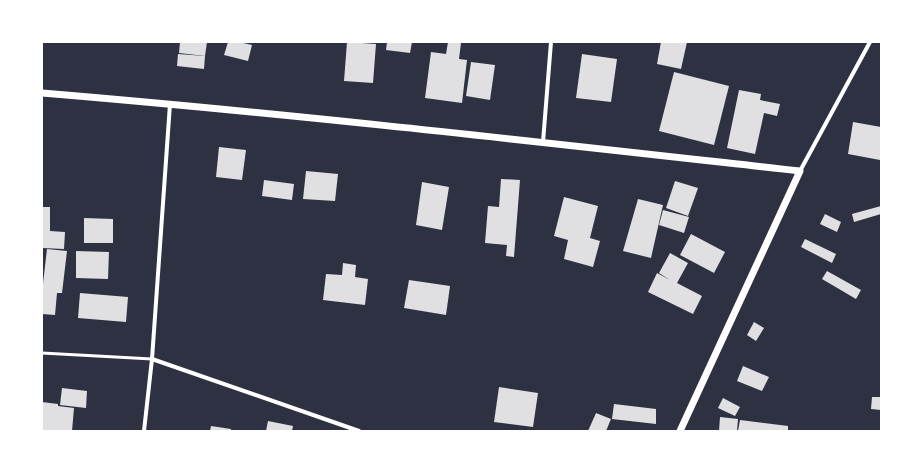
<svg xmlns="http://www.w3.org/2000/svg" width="923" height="473" font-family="Helvetica,sans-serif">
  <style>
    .building { fill: #e0e0e3 }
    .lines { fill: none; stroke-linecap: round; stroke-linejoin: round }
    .service { stroke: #fff; stroke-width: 3 }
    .minor { stroke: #fff; stroke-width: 4 }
    .tertiary { stroke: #fff; stroke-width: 7 }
  </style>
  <rect width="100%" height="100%" fill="#2d3142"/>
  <g class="building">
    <polygon points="180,42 207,42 205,56 179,53"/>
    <polygon points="228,42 239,42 252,45 248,61 224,55"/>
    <polygon points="347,42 376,44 373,83 344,81"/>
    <polygon points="387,42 412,42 410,53 386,50"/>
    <polygon points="448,42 461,43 459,59 467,60 462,103 425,98 431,52 446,54"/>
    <polygon points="661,42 687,42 681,69 657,64"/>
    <polygon points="178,54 205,56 204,69 177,66"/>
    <polygon points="582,54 617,59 611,102 576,98"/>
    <polygon points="471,62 495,65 490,100 466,96"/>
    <polygon points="674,72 729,86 714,145 659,131"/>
    <polygon points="739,90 761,94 760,100 780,104 777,116 764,113 755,154 727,148"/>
    <polygon points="853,122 881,127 880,160 848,154"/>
    <polygon points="219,147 246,150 242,180 216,177"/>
    <polygon points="306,171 338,174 335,201 303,199"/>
    <polygon points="501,179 520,180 514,257 506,256 507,245 485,243 488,206 499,207"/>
    <polygon points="264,180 294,184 292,200 262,196"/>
    <polygon points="675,181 698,188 688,216 666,208"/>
    <polygon points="422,182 449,187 442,230 416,225"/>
    <polygon points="564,197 598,206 590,238 600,241 593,267 564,259 568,240 554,236"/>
    <polygon points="638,199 663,205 651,258 623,251"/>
    <polygon points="881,206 881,214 854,222 852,214"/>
    <polygon points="42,207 50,207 50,231 65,232 64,249 42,248"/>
    <polygon points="663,210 689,217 684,233 659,225"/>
    <polygon points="825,214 841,222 837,232 820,224"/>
    <polygon points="84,218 113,219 113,243 84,243"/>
    <polygon points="691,234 725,252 714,273 680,255"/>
    <polygon points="805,239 836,254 832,263 801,247"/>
    <polygon points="47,249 67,251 62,293 57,293 55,315 42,314 42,292"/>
    <polygon points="76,251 109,252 108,279 76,278"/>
    <polygon points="670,253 688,263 677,283 702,296 693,314 648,292 657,273 670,280 659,273"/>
    <polygon points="343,263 356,265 355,277 368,279 365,305 323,300 326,274 342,275"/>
    <polygon points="827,271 861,290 856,299 822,279"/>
    <polygon points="409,280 450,286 446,315 404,308"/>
    <polygon points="80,293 128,297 126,322 78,318"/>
    <polygon points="754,322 764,328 756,341 747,335"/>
    <polygon points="743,366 769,377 762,391 737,381"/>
    <polygon points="499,387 538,393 533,427 494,422"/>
    <polygon points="62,388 87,391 86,408 60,405"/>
    <polygon points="872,397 881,397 881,410 871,409"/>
    <polygon points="723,398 740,407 735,416 718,408"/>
    <polygon points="42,402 58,404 58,406 74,408 72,431 42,431"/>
    <polygon points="614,404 656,409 656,424 612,419"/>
    <polygon points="596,413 611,419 606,431 588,431"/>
    <polygon points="720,417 738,419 737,431 719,431"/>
    <polygon points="740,420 788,426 788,431 738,431"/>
    <polygon points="268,421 293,426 292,431 266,431"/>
    <polygon points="211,426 231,429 231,431 210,431"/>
  </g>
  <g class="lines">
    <polyline class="service" points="42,353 152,359"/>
    <g class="minor">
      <polyline points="543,142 551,42"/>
      <polyline points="800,171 870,42"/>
      <polyline points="152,359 359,431"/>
      <polyline points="144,431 152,359 170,104"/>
    </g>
    <path class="tertiary" d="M 42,93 C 295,114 548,143 800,171 L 680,431"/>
  </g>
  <rect width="923" height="473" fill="none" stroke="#ffffff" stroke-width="86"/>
</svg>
